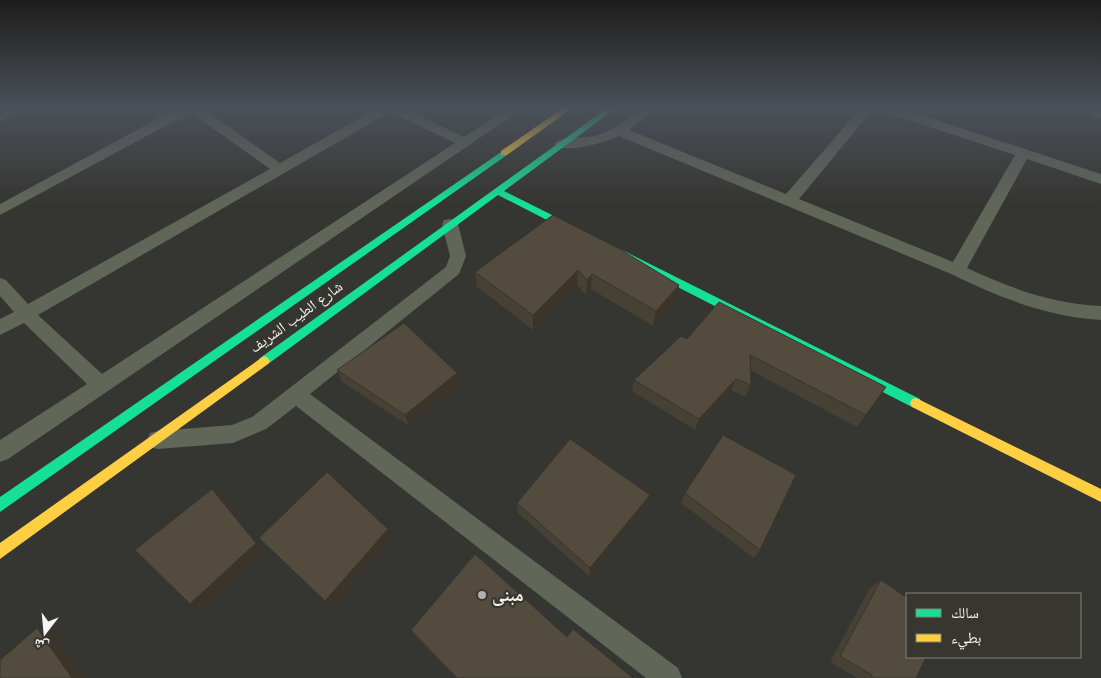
<svg xmlns="http://www.w3.org/2000/svg" width="1101" height="678" font-family="Quicksand,'Noto Naskh Arabic',sans-serif">
  <style>
    .lines { fill: none; stroke-linecap: round; stroke-linejoin: round }
    .street { fill: #606658; fill-rule: evenodd }
    .fast { fill: #16e098; fill-rule: evenodd }
    .slow { fill: #ffcf43; fill-rule: evenodd }
    .wall { fill: #474035 }
    .shaded-wall { fill: #3a342b }
    .building { fill: #534b3e; stroke: #3a342b }
    .poi-dot { fill: #b2b2ae; stroke: #37362f; stroke-width: 2 }
    .labels { text-anchor: middle; stroke-width: 4.5; stroke-linejoin: round; paint-order: stroke }
    .street-label { font-size: 15px; fill: #f6f5f1; stroke: #37362f }
    .near-poi-label { font-size: 18px; font-weight: bold; fill: #f6f5f1; stroke: #37362f; text-anchor: start }
  </style>
  <rect width="100%" height="100%" fill="#353531"/>
  <g class="lines">
    <g class="street">
      <polygon points="6,109 22,109 0,122 0,113"/>
      <path d="M 181,109 L 204,109 L 280,163 L 376,109 L 405,109 L 464,137 L 507,109 L 522,109 L 8,459 L 0,462 L 0,440 L 87,384 L 24,323 L 0,335 L 0,319 L 14,312 L 0,296 L 0,278 L 6,280 L 28,304 L 270,169 L 193,114 L 169,124 L 0,215 L 0,204 L 159,118 ZM 390,112 L 455,143 L 102,374 L 38,315 Z"/>
      <path d="M 642,109 L 656,109 L 629,130 L 786,194 L 860,109 L 873,109 L 799,199 L 953,262 L 1015,155 L 884,112 L 883,109 L 903,109 L 1101,174 L 1101,184 L 1027,159 L 967,268 C 1013,289 1050,303 1101,306 L 1101,320 C 1046,316 1000,298 951,274 L 619,136 C 607,142 563,155 554,144 C 560,136 579,139 589,137 C 609,134 626,121 642,109 Z"/>
      <polygon points="1089,109 1101,109 1101,119 1096,118"/>
      <polygon points="450,219 456,220 458,224 466,256 459,274 310,394 678,668 682,678 646,678 296,406 266,429 233,443 158,449 150,447 147,440 150,433 158,431 232,425 252,417 446,267 450,256 442,224 444,220"/>
    </g>
    <g class="fast">
      <polygon points="606,109 615,109 504,191 920,399 922,403 920,407 916,408 912,407 498,195 268,364 260,364 258,361 260,358"/>
      <polygon points="504,150 507,151 507,155 0,512 0,497"/>
    </g>
    <g class="slow">
      <polygon points="562,109 571,109 507,155 501,155 501,151"/>
      <polygon points="264,356 268,358 270,361 268,364 0,559 0,543"/>
      <polygon points="916,398 1101,489 1101,502 912,407 910,403 912,399"/>
    </g>
  </g>
  <g class="wall">
    <polygon points="553,215 679,285 676,300 653,326 591,289 586,295 577,285 533,330 477,287 475,272"/>
    <polygon points="719,302 866,415 857,427 750,370 751,385 745,397 731,390 695,430 632,391 634,380 687,339"/>
    <polygon points="337,370 457,373 460,384 409,426 342,382"/>
    <polygon points="685,493 760,550 754,558 681,503"/>
    <polygon points="650,495 647,505 589,576 518,513 517,503"/>
    <polygon points="881,580 916,678 857,678 830,662 870,588"/>
    <polygon points="411,630 567,637 633,678 456,678 416,637"/>
  </g>
  <g class="shaded-wall">
    <polygon points="578,270 577,285 533,330 533,315"/>
    <polygon points="592,274 591,289 586,295 587,280"/>
    <polygon points="679,285 676,300 653,326 656,311"/>
    <polygon points="457,373 460,384 409,426 405,415"/>
    <polygon points="736,379 731,390 695,430 699,419"/>
    <polygon points="212,489 222,499 265,552 202,611 190,604"/>
    <polygon points="650,495 647,505 589,576 590,568"/>
    <polygon points="388,529 393,538 332,608 325,601"/>
    <polygon points="37,628 55,634 85,678 72,678"/>
  </g>
  <g class="building">
    <polygon points="553,215 618,248 679,285 656,311 592,274 587,280 578,270 533,315 475,272"/>
    <polygon points="719,302 886,387 866,415 750,355 751,385 736,379 699,419 634,380 681,336 687,339"/>
    <polygon points="404,323 457,373 405,415 337,370"/>
    <polygon points="723,435 796,475 760,550 685,493"/>
    <polygon points="570,439 650,495 590,568 517,503"/>
    <polygon points="327,472 388,529 325,601 259,538"/>
    <polygon points="212,489 256,543 190,604 135,550"/>
    <polygon points="475,554 567,637 573,629 633,678 457,678 411,630"/>
    <polygon points="881,580 907,598 907,657 926,657 916,678 872,678 872,675 840,656"/>
    <polygon points="37,628 72,678 0,678 0,660"/>
  </g>
  <linearGradient id="sky" x2="0" y2="1"><stop stop-color="#1d1d1b"/><stop offset="0.53" stop-color="#4b515a"/><stop offset="1" stop-color="#4b515a" stop-opacity="0"/></linearGradient>
  <rect width="1101" height="204" fill="url(#sky)"/>
  <circle class="poi-dot" cx="482" cy="595" r="5"/>
  <g class="labels">
    <g class="street-label">
      <text transform="translate(296 317) rotate(-36)" y="5">شارع الطيب الشريف</text>
    </g>
    <g class="near-poi-label">
      <text x="492" y="601">مبنى</text>
    </g>
  </g>
  <rect x="906" y="593" width="175" height="65" fill="#37362f" stroke="#83827d"/>
  <rect x="916" y="609" width="25" height="8" fill="#16e098" stroke="#83827d"/>
  <text x="951" y="618" font-size="15" fill="#f6f5f1">سالك</text>
  <rect x="916" y="634" width="25" height="8" fill="#ffcf43" stroke="#83827d"/>
  <text x="951" y="643" font-size="15" fill="#f6f5f1">بطيء</text>
  <g transform="translate(45 633) rotate(196)" stroke="#37362f" stroke-width="4" paint-order="stroke">
  <path d="M0-4L9 19L0 12L-9 19Z" fill="#f6f5f1"/>
  <text y="-8" font-size="14" font-weight="bold" text-anchor="middle" fill="#f6f5f1">ش</text>
  </g>
</svg>
